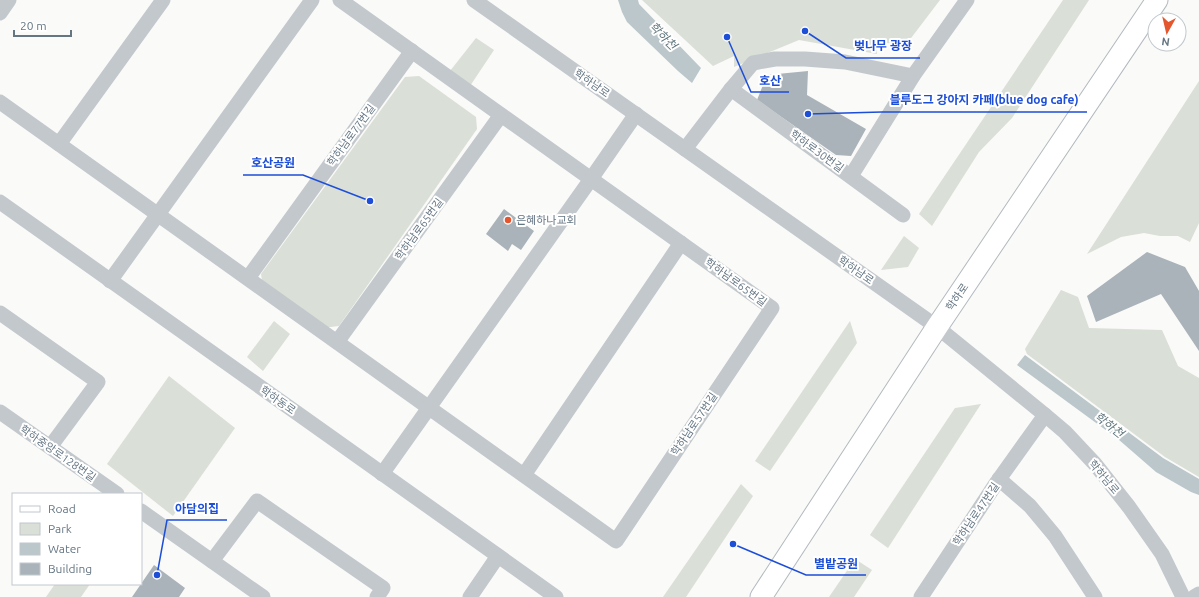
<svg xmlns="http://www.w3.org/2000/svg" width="1199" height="597" font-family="Ubuntu,'Noto Sans KR',sans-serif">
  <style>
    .green { fill: #dadfd7 }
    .water { fill: #bbc7cb }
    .building { fill: #aab3b9 }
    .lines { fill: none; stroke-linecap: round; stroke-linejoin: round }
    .secondary-casing { stroke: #b3babf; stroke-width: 23 }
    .street { stroke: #c3c8cc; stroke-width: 15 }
    .secondary { stroke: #fff; stroke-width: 21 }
    .poi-dot { fill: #e4572e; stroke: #fff; stroke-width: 1.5 }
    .labels { text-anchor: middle; stroke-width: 4; stroke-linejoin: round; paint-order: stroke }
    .street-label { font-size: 11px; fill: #657683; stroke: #fff }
    .poi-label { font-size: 11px; fill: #657683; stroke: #fff; text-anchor: start }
    .water-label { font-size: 12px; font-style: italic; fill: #60757c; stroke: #fff }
    .leader { fill: none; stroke: #1d4ed8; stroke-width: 1.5 }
    .callout-dot { fill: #1d4ed8; stroke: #fff; stroke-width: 1.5 }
    .callout-label { font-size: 12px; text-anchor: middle; font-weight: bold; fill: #1d4ed8; stroke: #fff; stroke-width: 4; stroke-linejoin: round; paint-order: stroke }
  </style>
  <rect width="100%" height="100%" fill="#fafaf8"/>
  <g class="green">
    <polygon points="642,0 940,0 905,46 876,41 877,54 799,40 734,67 734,56 713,66"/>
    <polygon points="1063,0 1089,0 1012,118 979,152 932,226 919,214"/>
    <polygon points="476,38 494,50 470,86 450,71"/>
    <polygon points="419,76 476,117 477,129 339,326 322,328 263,286 261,274 405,77"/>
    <polygon points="1199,81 1199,223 1190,242 1178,236 1160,236 1144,233 1121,237 1087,254"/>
    <polygon points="904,236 919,248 908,267 881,270"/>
    <polygon points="1061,290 1078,297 1089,328 1162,330 1178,366 1199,378 1199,477 1165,457 1027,354 1025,349"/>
    <polygon points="274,321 290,334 263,371 247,357"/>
    <polygon points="850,321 857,343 770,471 755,461"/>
    <polygon points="169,376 235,428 173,516 107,464"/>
    <polygon points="981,404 888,548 870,535 955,408"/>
    <polygon points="741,484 753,496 686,597 663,597"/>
    <polygon points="855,559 872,570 854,597 829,597"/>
    <polygon points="55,584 90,584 81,597 46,597"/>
  </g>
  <g class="water">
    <polygon points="618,0 638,0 639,4 701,68 692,83 678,71 627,22 622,12"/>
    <polygon points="1025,355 1163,458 1199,479 1199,495 1191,492 1156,472 1118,439 1017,365"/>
  </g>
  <g class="building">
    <polygon points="808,71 807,95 866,129 851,156 836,155 757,100 767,75"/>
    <polygon points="504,209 534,231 521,250 512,244 508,251 486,234"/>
    <polygon points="1147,252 1185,267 1199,291 1199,351 1161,294 1096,322 1087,296"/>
    <polygon points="154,565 185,588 179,597 132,597"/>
  </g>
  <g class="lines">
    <defs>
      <polyline id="secondary" points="761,597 937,327 1157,0"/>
    </defs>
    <use href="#secondary" class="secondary-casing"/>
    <g class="street">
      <polyline points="474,0 937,327 1045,415 1065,432 1095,464 1129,507 1162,554 1183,597"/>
      <polyline points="0,13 9,0"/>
      <polyline points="731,89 903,215"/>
      <polyline points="0,102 616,541 772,308 340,0"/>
      <polyline points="59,144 163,0"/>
      <polyline points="685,149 731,89 753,63 775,59 805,59 845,62 913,76"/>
      <polyline points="851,176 913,76 967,0"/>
      <polyline points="0,202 556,597"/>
      <polyline points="248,278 412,51"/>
      <polyline points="110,281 312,0"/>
      <polyline points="0,313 98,382 50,447"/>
      <polyline points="337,342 501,115"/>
      <polyline points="0,412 117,494"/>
      <polyline points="382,474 591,179 636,114"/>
      <polyline points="524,475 681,243"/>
      <polyline points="999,479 1030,506 1055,536 1095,597"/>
      <polyline points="141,511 263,597"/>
      <polyline points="212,561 257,501 383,588 377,597"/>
      <polyline points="470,597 498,556"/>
      <polyline points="921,597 997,482 1045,415"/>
      <polyline points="1194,597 1199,594"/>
    </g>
    <use href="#secondary" class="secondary"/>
  </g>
  <circle class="poi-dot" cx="508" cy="220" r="4"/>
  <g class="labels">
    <g class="street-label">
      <text transform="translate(592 83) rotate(35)" y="4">학하남로</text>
      <text transform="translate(351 135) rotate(-54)" y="4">학하남로77번길</text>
      <text transform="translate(817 151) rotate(36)" y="4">학하로30번길</text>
      <text transform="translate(419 229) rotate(-54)" y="4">학하남로65번길</text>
      <text transform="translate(856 270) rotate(35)" y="4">학하남로</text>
      <text transform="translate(736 282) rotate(36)" y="4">학하남로65번길</text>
      <text transform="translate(957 297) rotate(-56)" y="4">학하로</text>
      <text transform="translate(278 400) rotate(35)" y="4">학하동로</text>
      <text transform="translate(694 424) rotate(-56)" y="4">학하남로57번길</text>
      <text transform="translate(58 453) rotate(35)" y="4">학하중앙로128번길</text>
      <text transform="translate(1104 477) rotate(50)" y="4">학하남로</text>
      <text transform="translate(976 514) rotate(-56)" y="4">학하남로47번길</text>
    </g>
    <g class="poi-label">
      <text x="516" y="224">은혜하나교회</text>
    </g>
    <g class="water-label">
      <text transform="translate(663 36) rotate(45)" y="4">학하천</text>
      <text transform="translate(1109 425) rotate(38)" y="4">학하천</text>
    </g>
  </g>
  <path class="leader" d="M805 31L846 58H920M727 37L751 92H789M808 114L882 112H1087M370 201L303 175H243M157 575L167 520H227M733 544L806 575H866"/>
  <g class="callout-dot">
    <circle cx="805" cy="31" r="4"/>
    <circle cx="727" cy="37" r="4"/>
    <circle cx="808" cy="114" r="4"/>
    <circle cx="370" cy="201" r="4"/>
    <circle cx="157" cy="575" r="4"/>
    <circle cx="733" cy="544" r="4"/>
  </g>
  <g class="callout-label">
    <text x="883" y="50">벚나무 광장</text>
    <text x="770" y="85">호산</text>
    <text x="984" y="104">블루도그 강아지 카페(blue dog cafe)</text>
    <text x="273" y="167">호산공원</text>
    <text x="197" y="513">아담의집</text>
    <text x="836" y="568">별밭공원</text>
  </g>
  <rect x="12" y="493" width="130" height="92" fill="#ffffff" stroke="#c1c8cd"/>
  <rect x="20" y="506" width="20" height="6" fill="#ffffff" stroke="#c1c8cd"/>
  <text x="48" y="513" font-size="12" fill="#657683">Road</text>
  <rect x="20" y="523" width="20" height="12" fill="#dadfd7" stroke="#c1c8cd"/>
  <text x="48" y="533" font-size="12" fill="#657683">Park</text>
  <rect x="20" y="543" width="20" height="12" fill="#bbc7cb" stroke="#c1c8cd"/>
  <text x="48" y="553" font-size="12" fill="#657683">Water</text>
  <rect x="20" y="563" width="20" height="12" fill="#aab3b9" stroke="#c1c8cd"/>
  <text x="48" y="573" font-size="12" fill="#657683">Building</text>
  <g transform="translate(1167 32) rotate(188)"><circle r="19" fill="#ffffff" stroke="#c1c8cd"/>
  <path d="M0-3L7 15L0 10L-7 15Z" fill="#e4572e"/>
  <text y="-6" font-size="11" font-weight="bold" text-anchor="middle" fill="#657683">N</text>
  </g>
  <path d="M14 30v6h57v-6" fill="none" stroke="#657683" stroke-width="2"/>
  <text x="20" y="30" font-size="12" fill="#657683" stroke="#ffffff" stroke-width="3" paint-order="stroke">20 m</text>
</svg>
